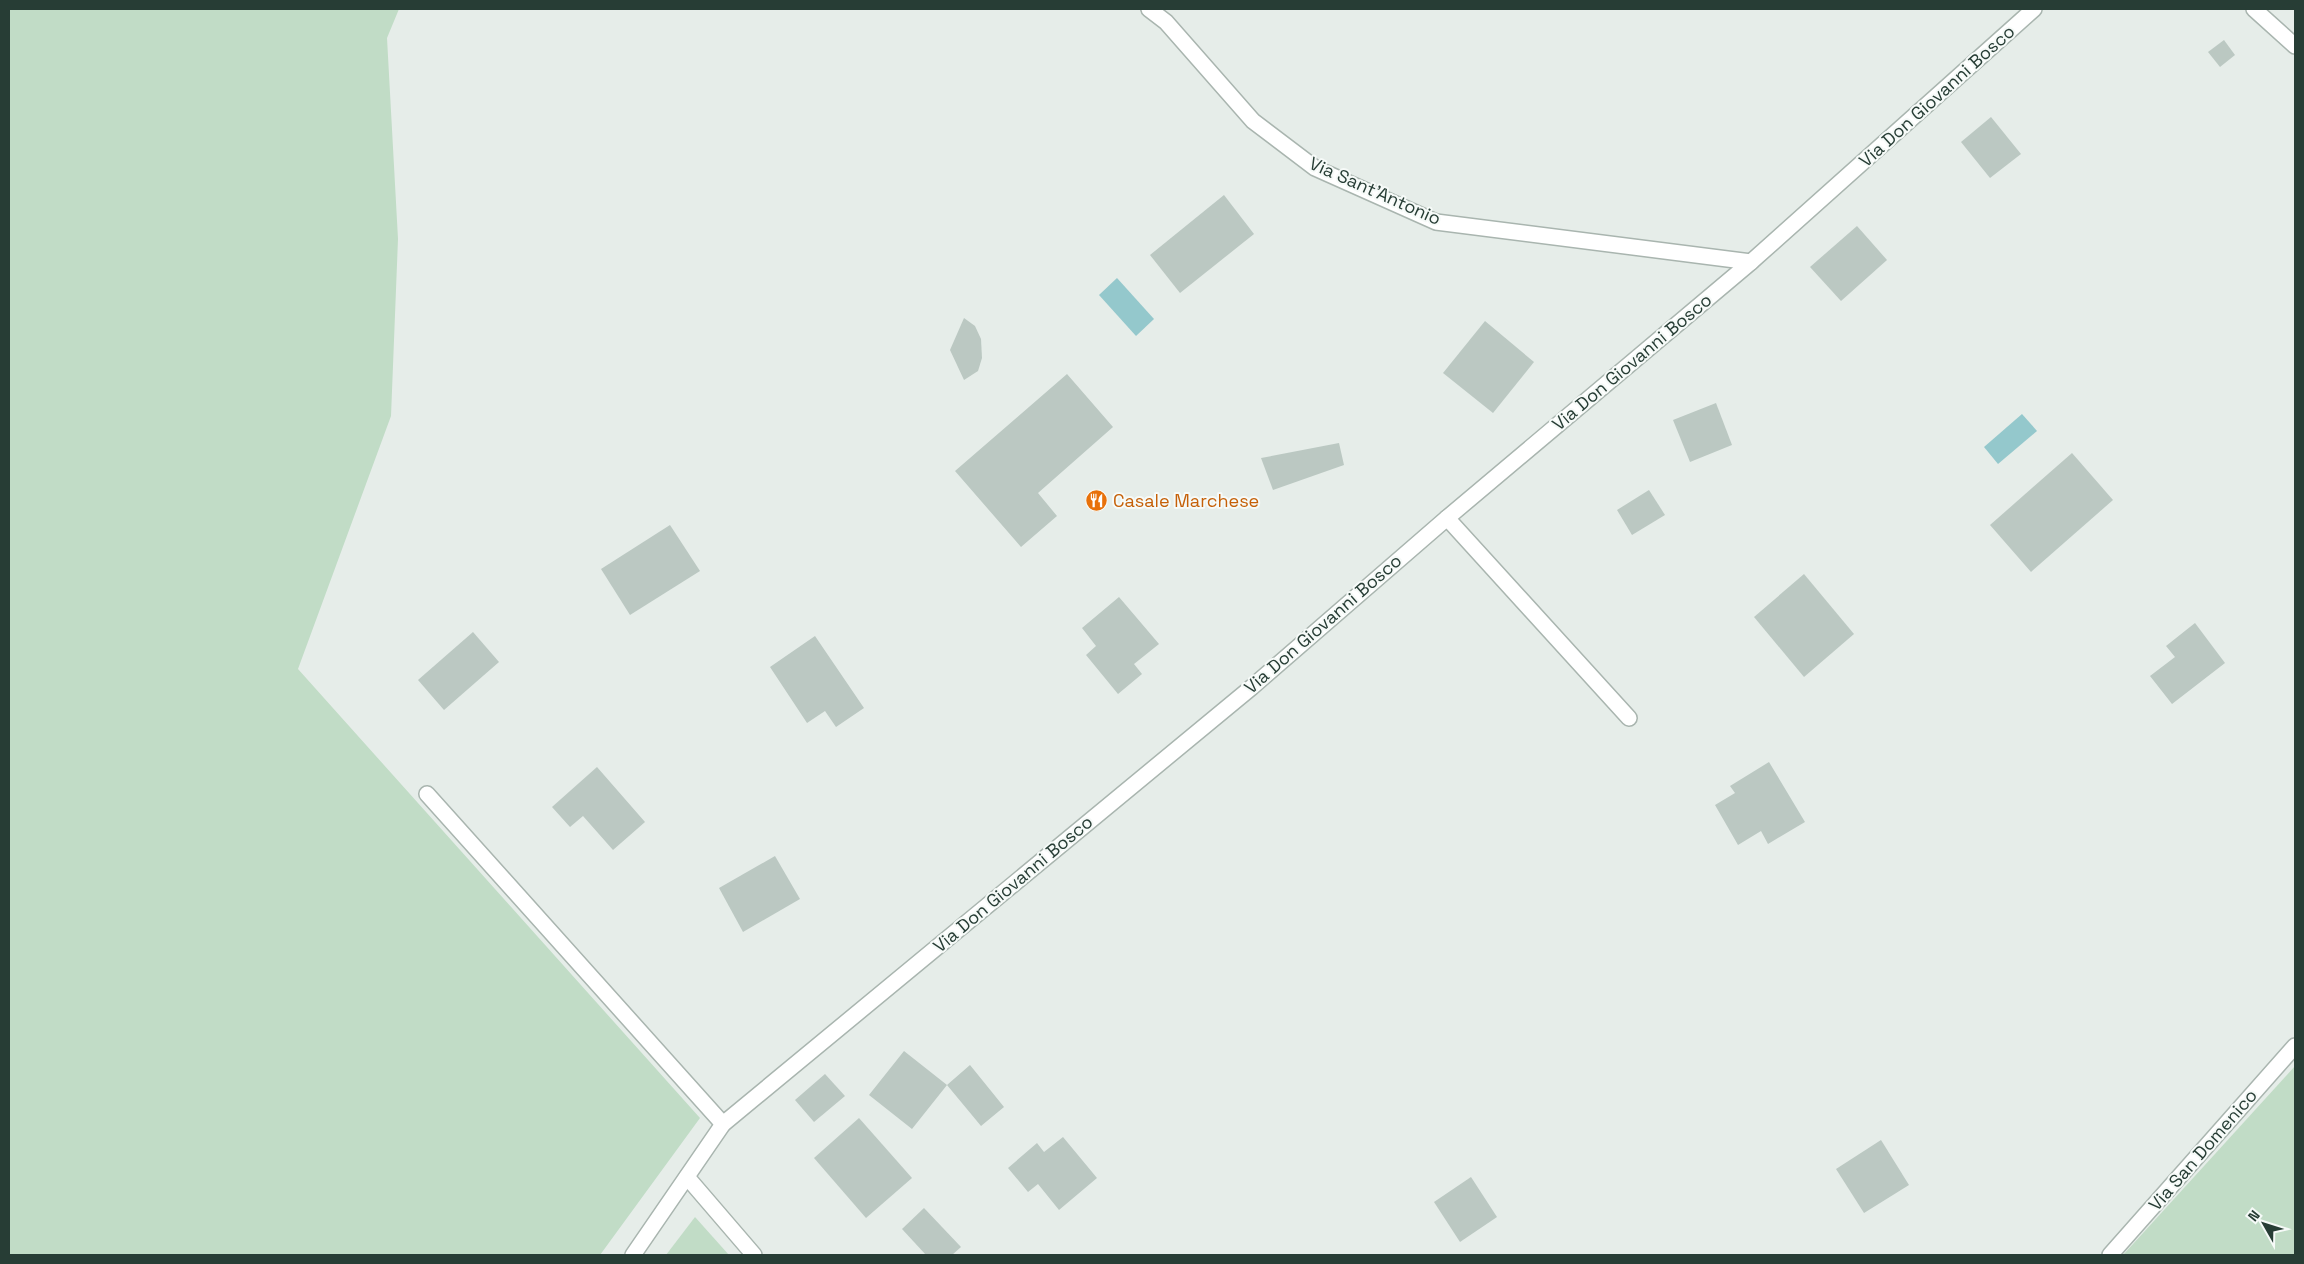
<svg xmlns="http://www.w3.org/2000/svg" width="2304" height="1264" font-family="'Space Grotesk',sans-serif">
  <style>
    .green { fill: #c1dcc6 }
    .water { fill: #94c8cc }
    .building { fill: #bbc8c2 }
    .lines { fill: none; stroke-linecap: round; stroke-linejoin: round }
    .minor-casing { stroke: #a9b5af; stroke-width: 18 }
    .minor { stroke: #fff; stroke-width: 15 }
    .labels { text-anchor: middle; stroke-width: 4; stroke-linejoin: round; paint-order: stroke }
    .street-label { font-size: 18px; fill: #273d35; stroke: #f6faf8 }
    .food-label { font-size: 18px; fill: #c56008; stroke: #f6faf8; text-anchor: start }
  </style>
  <rect width="100%" height="100%" fill="#e6ede9"/>
  <g class="green">
    <polygon points="9,9 399,9 387,38 398,239 391,416 298,669 700,1118 600,1255 9,1255"/>
    <polygon points="2295,1066 2295,1255 2123,1255"/>
    <polygon points="695,1217 729,1255 666,1255"/>
  </g>
  <g class="water">
    <polygon points="1117,278 1154,319 1136,336 1099,295"/>
    <polygon points="2022,414 2037,431 1998,464 1984,447"/>
  </g>
  <g class="building">
    <polygon points="2224,40 2235,55 2220,67 2208,52"/>
    <polygon points="1991,117 2021,154 1990,178 1961,142"/>
    <polygon points="1224,195 1254,234 1180,293 1150,255"/>
    <polygon points="1857,226 1887,260 1841,301 1810,267"/>
    <polygon points="964,318 975,326 981,339 982,358 978,371 964,380 950,350"/>
    <polygon points="1485,321 1534,362 1493,413 1443,373"/>
    <polygon points="1067,374 1113,427 1038,493 1057,516 1021,547 955,471"/>
    <polygon points="1716,403 1732,445 1690,462 1673,420"/>
    <polygon points="1339,443 1344,465 1273,490 1261,458"/>
    <polygon points="2072,453 2113,500 2031,572 1990,525"/>
    <polygon points="1649,490 1665,515 1632,535 1617,510"/>
    <polygon points="670,525 700,571 630,615 601,569"/>
    <polygon points="1804,574 1854,634 1804,677 1754,617"/>
    <polygon points="1119,597 1159,644 1134,664 1142,674 1118,694 1086,655 1096,646 1082,628"/>
    <polygon points="2195,623 2225,663 2172,704 2150,676 2175,657 2166,646"/>
    <polygon points="473,632 499,662 444,710 418,680"/>
    <polygon points="815,636 864,708 836,727 825,711 807,723 770,667"/>
    <polygon points="1769,762 1805,822 1768,844 1761,831 1738,845 1715,805 1735,793 1730,786"/>
    <polygon points="597,767 645,822 613,850 583,816 570,827 552,807"/>
    <polygon points="775,856 800,899 743,932 719,888"/>
    <polygon points="904,1051 947,1085 970,1065 1004,1107 981,1126 947,1085 912,1129 869,1095"/>
    <polygon points="825,1074 845,1096 814,1122 795,1100"/>
    <polygon points="859,1118 912,1178 866,1218 814,1158"/>
    <polygon points="1063,1137 1097,1178 1059,1210 1038,1184 1028,1192 1008,1168 1037,1143 1044,1152"/>
    <polygon points="1881,1140 1909,1185 1864,1213 1836,1169"/>
    <polygon points="1471,1177 1497,1217 1460,1242 1434,1202"/>
    <polygon points="924,1208 961,1247 952,1255 926,1255 902,1229"/>
  </g>
  <g class="lines">
    <defs>
      <g id="minor">
        <polyline points="1149,9 1166,22 1253,121 1315,168 1436,222 1751,262"/>
        <polyline points="2254,9 2295,46"/>
        <polyline points="1447,518 1629,718"/>
        <polyline points="427,794 723,1124"/>
        <polyline points="687,1177 754,1255"/>
        <polyline points="633,1255 723,1124 1252,687 1447,518 1751,262 2034,9"/>
        <polyline points="2110,1255 2295,1046"/>
      </g>
    </defs>
    <use href="#minor" class="minor-casing"/>
    <use href="#minor" class="minor"/>
  </g>
  <defs>
    <symbol id="restaurant-disc" viewBox="-11 -11 22 22"><circle r="9.5" fill="#e8710a" stroke="#f6faf8"/><path d="M-5-6h1v4h1v-4h1v4h1v-4h1v5L-1.5 .5V6h-2V.5L-5-1ZM5-6V6H3V1.5H1.5Q1.5-4 5-6Z" fill="#fff"/></symbol>
  </defs>
  <g fill-rule="evenodd">
    <use href="#restaurant-disc" x="1084" y="488" width="25" height="25"/>
  </g>
  <g class="labels">
    <g class="street-label">
      <text transform="translate(1937 96) rotate(-42)" y="6">Via Don Giovanni Bosco</text>
      <text transform="translate(1375 191) rotate(24)" y="6">Via Sant'Antonio</text>
      <text transform="translate(1632 362) rotate(-40)" y="6">Via Don Giovanni Bosco</text>
      <text transform="translate(1323 624) rotate(-41)" y="6">Via Don Giovanni Bosco</text>
      <text transform="translate(1013 884) rotate(-40)" y="6">Via Don Giovanni Bosco</text>
      <text transform="translate(2203 1150) rotate(-49)" y="6">Via San Domenico</text>
    </g>
    <g class="food-label">
      <text x="1113" y="507">Casale Marchese</text>
    </g>
  </g>
  <rect width="2304" height="1264" fill="none" stroke="#273d35" stroke-width="20"/>
  <g transform="translate(2264 1224) rotate(309)" stroke="#f6faf8" stroke-width="4" paint-order="stroke">
  <path d="M0-4L9 19L0 12L-9 19Z" fill="#273d35"/>
  <text y="-8" font-size="14" font-weight="bold" text-anchor="middle" fill="#273d35">N</text>
  </g>
</svg>
